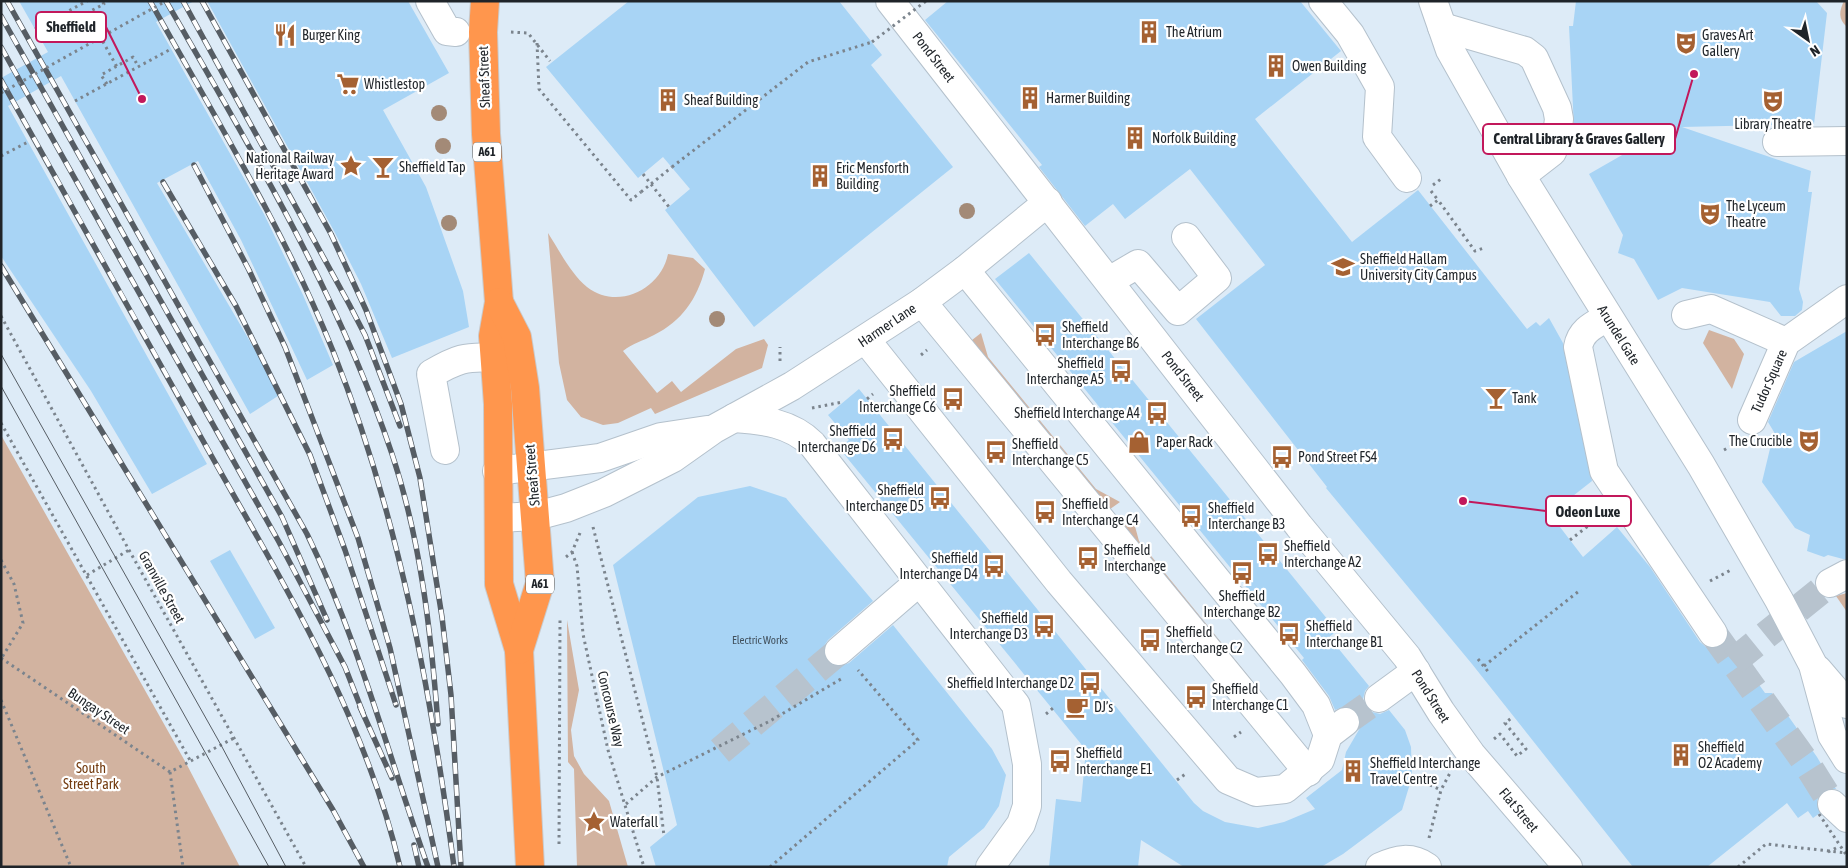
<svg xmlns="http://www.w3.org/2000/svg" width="1848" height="868" font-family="'Asap Condensed',sans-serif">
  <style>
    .green { fill: #d2b3a0 }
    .building { fill: #a8d4f5 }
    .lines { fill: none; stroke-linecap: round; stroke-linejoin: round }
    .minor-tunnel { stroke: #b7c3ce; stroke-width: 28; stroke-dasharray: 28 14; stroke-linecap: butt }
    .minor-casing { stroke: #b4c1cc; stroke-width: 30 }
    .highway-casing { stroke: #c9cacc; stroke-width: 30 }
    .path { stroke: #7b848d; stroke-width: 3; stroke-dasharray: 2.5 4; stroke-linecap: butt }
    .minor { stroke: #fff; stroke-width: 28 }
    .highway { stroke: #ff964d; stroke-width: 28 }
    .tram { stroke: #565d64; stroke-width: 1 }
    .rail-casing { stroke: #565d64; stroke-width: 5.5 }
    .rail { stroke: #fff; stroke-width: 4; stroke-dasharray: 11; stroke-linecap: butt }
    .path-bridge { stroke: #7b848d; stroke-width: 3; stroke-dasharray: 2.5 4; stroke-linecap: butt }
    .tree { fill: #a38a77 }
    .labels { text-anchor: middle; stroke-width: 4.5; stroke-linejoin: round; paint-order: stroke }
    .number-label { font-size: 11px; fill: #41505c }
    .shield { fill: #fff; stroke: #626669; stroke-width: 1 }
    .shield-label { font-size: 12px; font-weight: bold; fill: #1f2429 }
    .poi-label { font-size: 14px; fill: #1f2429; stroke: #fff; text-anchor: start }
    .street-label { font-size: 14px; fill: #1f2429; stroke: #fff }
    .park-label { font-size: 14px; fill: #733b0f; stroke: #fff }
    .leader { fill: none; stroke: #c2185b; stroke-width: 2 }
    .callout-dot { fill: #c2185b; stroke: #fff; stroke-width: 2 }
    .callout { fill: #fff; stroke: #c2185b; stroke-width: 2 }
    .callout-label { font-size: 15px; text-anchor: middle; font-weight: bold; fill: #1f2429 }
  </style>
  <rect width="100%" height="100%" fill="#ddebf7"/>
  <g class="green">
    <path d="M 1844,1 L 1847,1 L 1847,27 C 1838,19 1839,11 1844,1 Z"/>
    <path d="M 548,233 C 559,250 571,274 587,287 C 618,311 661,289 668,254 L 693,258 L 705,269 C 697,299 682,321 654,335 C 643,341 633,343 623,351 L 657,393 L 672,381 L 681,392 L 736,349 L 764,339 L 768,345 L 762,368 L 655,414 L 651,408 L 618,423 L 603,425 L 581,417 L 567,400 L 559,363 Z"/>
    <polygon points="1709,330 1734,339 1744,354 1732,389 1703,343"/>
    <polygon points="981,333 988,357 1096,489 1120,502 1106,512 967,344"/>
    <polygon points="1,435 186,763 240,867 1,867"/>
    <polygon points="1133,519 1139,541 1254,683 1249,687 1119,528"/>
    <polygon points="1847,593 1847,612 1836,596"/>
    <polygon points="567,620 579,690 571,730 574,756 584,774 609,801 628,867 577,867 574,769 568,762"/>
  </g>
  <g class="building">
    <polygon points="19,1 194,1 156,22 264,214 303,295 333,365 307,380 241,240 198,161 157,183 281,394 250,414 61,76 8,106 207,464 152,494 91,391 1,256 1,78 48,52"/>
    <polygon points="207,1 408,1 449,73 383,110 426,187 463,291 469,327 392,358 361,284 334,231"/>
    <polygon points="629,1 839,1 882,55 871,65 953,167 754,327 665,210 690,189 663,157 638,178 546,67"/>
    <polygon points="948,1 1300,1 1341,51 1255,119 1352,242 1418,190 1527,329 1536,322 1540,326 1549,318 1563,343 1592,481 1550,514 1583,557 1617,527 1650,567 1700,642 1706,647 1714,649 1721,646 1727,640 1765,693 1772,693 1817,757 1836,789 1828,789 1820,794 1817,801 1820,813 1813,818 1808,811 1798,818 1787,803 1707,867 1633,867 1472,664 1326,488 1327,487 1196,319 1265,265 1190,169 1125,219 1113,204 1085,226 1039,167 1042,165 925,20"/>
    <polygon points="1576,1 1816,1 1827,13 1814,124 1682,127 1811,171 1808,192 1812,192 1799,289 1803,302 1802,310 1795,316 1781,316 1770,302 1682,288 1658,300 1634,259 1618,253 1623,235 1589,174 1671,127 1653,128 1653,133 1574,128 1569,26 1573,26"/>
    <polygon points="1029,253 1337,631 1329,637 1369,686 1365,691 1363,699 1367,708 1372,712 1380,714 1389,710 1405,730 1411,747 1412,777 1402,810 1343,854 1321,867 1184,867 1141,840 1138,867 1049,867 1056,799 1081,802 1086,750 839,448 849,440 828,415 859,389 1194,803 1203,811 1225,822 1258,828 1284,822 1315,809 1306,798 1342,770 1346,752 1360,728 1360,720 1358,713 1351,707 1343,707 1335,710 1329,696 1302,660 1304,658 995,279"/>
    <polygon points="1847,331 1847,559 1843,559 1828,555 1824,557 1807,551 1810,535 1795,528 1762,482 1774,432 1768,422 1794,362"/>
    <polygon points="750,486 786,498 873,601 828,640 824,646 824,653 828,662 834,666 841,666 849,663 893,625 992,749 1006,775 999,806 984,828 949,857 947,867 656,867 650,847 677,825 613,565 698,497"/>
    <polygon points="230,550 275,628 255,639 210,561"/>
  </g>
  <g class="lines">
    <g class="minor-tunnel">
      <polyline points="1713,633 1807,764 1832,804"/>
      <polyline points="1733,662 1830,583"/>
      <polyline points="1345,722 1379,698"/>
      <polyline points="720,751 839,651"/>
    </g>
    <defs>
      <g id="minor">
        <polyline points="430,1 447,31 456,32"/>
        <polyline points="890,1 1299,526 1407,657 1441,712 1471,754 1568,867"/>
        <polyline points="1323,1 1350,34 1380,87 1377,137 1407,178"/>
        <polyline points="1433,1 1450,50 1521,176 1701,465 1779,600 1813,665 1832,735 1847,759"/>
        <polyline points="1442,27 1525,51 1534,58 1557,108 1559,119 1556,142 1552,152 1521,176"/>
        <polyline points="1777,142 1847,141"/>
        <polyline points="965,270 1293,674 1316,705 1328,735"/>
        <polyline points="1109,281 1138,264 1178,311 1217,278 1186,237"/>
        <polyline points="922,302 1308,772"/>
        <polyline points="1686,315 1711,309 1786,342"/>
        <path d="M 1608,317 C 1594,325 1581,330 1578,347 L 1604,471 L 1713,633"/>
        <polyline points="866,340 1059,582 1228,780 1256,792 1285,789 1320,760 1328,735 1345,722"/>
        <path d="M 734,418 C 763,420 791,423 812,444 L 1016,705 L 1027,764 L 1027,806 L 1021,824 L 990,867"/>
        <polyline points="1752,420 1786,342 1847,299"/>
        <path d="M 445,450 L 431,374 C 457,359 465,356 495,358"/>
        <polyline points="497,471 600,458 661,437 707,430"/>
        <polyline points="499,518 536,516 566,508 604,493 673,458 714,429 792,386 922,302 965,270 1048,202"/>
        <polyline points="1830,583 1847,574"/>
        <polyline points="839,651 920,581"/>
        <polyline points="1818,670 1847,704"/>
        <polyline points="1379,698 1416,671"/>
        <polyline points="1832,804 1847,818"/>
        <path d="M 1380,867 C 1397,859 1411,856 1427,867"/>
      </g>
      <g id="highway">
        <polyline points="485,1 483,32 486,134 499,302 493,336 498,404 499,584 519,650 530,867"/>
        <polyline points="499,302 517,337 525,388 540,583 519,650"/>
      </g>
    </defs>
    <use href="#minor" class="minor-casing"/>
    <use href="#highway" class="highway-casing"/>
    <g class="path">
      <polyline points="67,13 72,21 104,4 102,1"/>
      <polyline points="87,13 117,67"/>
      <polyline points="35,29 87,1"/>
      <polyline points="511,32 528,33 550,61"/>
      <polyline points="537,43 539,89 631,200 641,192"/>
      <polyline points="107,84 101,75 133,57 138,66"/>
      <polyline points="75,101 171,49"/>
      <polyline points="1,156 28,142"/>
      <polyline points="672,167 808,62 872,42"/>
      <polyline points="643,174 669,207"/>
      <polyline points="1433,185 1441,179"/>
      <polyline points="1431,191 1438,200"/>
      <polyline points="1430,206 1438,200 1475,251 1484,248"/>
      <polyline points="1,316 129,550 306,867"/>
      <polyline points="921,355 927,350"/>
      <polyline points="780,361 780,347"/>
      <polyline points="867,399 873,394"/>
      <polyline points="812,408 843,402"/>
      <polyline points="1,423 191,762"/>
      <polyline points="1724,450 1738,442"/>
      <polyline points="593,527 657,777 664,836"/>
      <polyline points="1570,540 1601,516"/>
      <polyline points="572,552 577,566 583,634 608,750 644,867"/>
      <polyline points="566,557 572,552 580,533"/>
      <polyline points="1,560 14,584 23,623 1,659"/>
      <polyline points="87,575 129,550"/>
      <polyline points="1710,581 1731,570"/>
      <polyline points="1,658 170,772 234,738"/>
      <polyline points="1478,659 1490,674"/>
      <polyline points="1484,666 1579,591"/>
      <polyline points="1,700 71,867"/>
      <polyline points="1046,714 1053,708"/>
      <polyline points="1234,737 1241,732"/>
      <polyline points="1494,739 1500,734 1517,756 1526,749 1505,723 1513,717"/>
      <polyline points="170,772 183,867"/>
      <polyline points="1412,777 1441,790"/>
      <polyline points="1177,780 1187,773"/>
      <polyline points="626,804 657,777 770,721 841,679"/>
      <polyline points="1429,838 1441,790 1450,773"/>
      <polyline points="559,844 560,620"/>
      <polyline points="1828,852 1836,848"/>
      <polyline points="770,867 918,740 858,670"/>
      <polyline points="1738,867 1766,844 1847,853"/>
    </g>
    <use href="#minor" class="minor"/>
    <use href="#highway" class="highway"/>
    <g class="tram">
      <polyline points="1,354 221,745 286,867"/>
      <polyline points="1,386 269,867"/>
    </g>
    <defs>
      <g id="rail">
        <path d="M 7,1 L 307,534 C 359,641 388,755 428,867"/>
        <path d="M 150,1 C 213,114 285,231 333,351 C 399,516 431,692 454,867"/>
        <path d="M 166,1 C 250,147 338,293 392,454 C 421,541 431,633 438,724"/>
        <polyline points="183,1 349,304 365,335 400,426"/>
        <polyline points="202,1 331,234 366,310 401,404 420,478 442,617 451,695 461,867"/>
        <polyline points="1,16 282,517 327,620"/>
        <polyline points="1,47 279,542 345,667 363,713"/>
        <path d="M 1,80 C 73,208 145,336 216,464 C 289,593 366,721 400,867"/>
        <polyline points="194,165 249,270 285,347 358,538 390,648 438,867"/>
        <polyline points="163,182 236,306 310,455 345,550 396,705"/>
        <polyline points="1,266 333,810 364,867"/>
        <polyline points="360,707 392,778"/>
        <polyline points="414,845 419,867"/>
      </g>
    </defs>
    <use href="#rail" class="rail-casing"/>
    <use href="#rail" class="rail"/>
    <g class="path-bridge">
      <polyline points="872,42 926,1"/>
      <polyline points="1,93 166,1"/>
      <polyline points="641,192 672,167"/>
      <polyline points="1819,814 1847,856"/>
    </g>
  </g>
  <g class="tree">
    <circle cx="439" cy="113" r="8"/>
    <circle cx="443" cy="146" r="8"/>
    <circle cx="967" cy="211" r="8"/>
    <circle cx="449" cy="223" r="8"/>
    <circle cx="717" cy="319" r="8"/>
  </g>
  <defs>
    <symbol id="building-bare" viewBox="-9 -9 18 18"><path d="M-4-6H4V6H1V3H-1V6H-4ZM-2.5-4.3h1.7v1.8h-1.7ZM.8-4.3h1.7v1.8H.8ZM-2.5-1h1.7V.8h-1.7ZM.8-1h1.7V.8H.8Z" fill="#a56132" stroke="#fff" stroke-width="2.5" paint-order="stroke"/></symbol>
    <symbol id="restaurant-bare" viewBox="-9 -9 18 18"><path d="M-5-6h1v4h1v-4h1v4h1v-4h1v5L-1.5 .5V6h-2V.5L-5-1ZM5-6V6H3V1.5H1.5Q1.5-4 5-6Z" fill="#a56132" stroke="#fff" stroke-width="2.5" paint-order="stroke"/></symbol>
    <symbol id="theatre-bare" viewBox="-9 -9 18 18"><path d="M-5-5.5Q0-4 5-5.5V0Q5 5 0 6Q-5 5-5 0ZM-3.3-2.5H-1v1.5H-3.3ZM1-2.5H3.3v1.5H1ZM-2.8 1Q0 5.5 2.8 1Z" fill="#a56132" stroke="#fff" stroke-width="2.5" paint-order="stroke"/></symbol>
    <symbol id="supermarket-bare" viewBox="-9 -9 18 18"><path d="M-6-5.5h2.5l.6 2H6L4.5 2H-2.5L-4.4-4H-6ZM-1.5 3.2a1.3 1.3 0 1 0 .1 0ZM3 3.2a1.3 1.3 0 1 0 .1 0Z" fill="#a56132" stroke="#fff" stroke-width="2.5" paint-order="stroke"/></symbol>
    <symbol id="sight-bare" viewBox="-9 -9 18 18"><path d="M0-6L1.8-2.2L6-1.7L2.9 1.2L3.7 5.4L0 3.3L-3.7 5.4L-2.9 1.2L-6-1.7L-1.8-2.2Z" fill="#a56132" stroke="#fff" stroke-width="2.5" paint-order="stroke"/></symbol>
    <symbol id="bar-bare" viewBox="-9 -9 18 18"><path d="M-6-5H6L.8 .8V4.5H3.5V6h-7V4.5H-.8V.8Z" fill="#a56132" stroke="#fff" stroke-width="2.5" paint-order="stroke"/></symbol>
    <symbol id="university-bare" viewBox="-9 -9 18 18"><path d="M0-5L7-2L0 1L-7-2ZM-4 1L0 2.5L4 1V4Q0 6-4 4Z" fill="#a56132" stroke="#fff" stroke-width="2.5" paint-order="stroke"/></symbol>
    <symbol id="bus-bare" viewBox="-9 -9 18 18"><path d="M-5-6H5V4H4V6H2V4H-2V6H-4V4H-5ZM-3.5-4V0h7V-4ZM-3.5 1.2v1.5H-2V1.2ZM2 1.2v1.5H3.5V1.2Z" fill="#a56132" stroke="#fff" stroke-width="2.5" paint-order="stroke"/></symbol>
    <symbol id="shop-bare" viewBox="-9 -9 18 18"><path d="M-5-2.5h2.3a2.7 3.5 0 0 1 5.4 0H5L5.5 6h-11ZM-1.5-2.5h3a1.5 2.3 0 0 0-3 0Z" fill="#a56132" stroke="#fff" stroke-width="2.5" paint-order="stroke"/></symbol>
    <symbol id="cafe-bare" viewBox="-9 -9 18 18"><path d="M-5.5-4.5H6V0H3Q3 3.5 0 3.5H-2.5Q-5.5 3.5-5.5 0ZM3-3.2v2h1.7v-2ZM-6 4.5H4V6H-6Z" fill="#a56132" stroke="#fff" stroke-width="2.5" paint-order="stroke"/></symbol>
  </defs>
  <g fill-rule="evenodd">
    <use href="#building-bare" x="1133" y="16" width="32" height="32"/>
    <use href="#restaurant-bare" x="269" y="19" width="32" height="32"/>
    <use href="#theatre-bare" x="1670" y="27" width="32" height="32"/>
    <use href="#building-bare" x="1260" y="50" width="32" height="32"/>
    <use href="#supermarket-bare" x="332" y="68" width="32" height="32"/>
    <use href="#building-bare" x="1014" y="82" width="32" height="32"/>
    <use href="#building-bare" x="652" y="84" width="32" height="32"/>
    <use href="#theatre-bare" x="1757" y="85" width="32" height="32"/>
    <use href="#building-bare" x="1119" y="122" width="32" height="32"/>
    <use href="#sight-bare" x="335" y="150" width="32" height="32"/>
    <use href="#bar-bare" x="367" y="151" width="32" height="32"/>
    <use href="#building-bare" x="804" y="160" width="32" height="32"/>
    <use href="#theatre-bare" x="1694" y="198" width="32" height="32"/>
    <use href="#university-bare" x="1327" y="251" width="32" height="32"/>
    <use href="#bus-bare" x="1029" y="319" width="32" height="32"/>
    <use href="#bus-bare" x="1105" y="355" width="32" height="32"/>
    <use href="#bar-bare" x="1480" y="382" width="32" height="32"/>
    <use href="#bus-bare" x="937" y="383" width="32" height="32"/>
    <use href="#bus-bare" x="1141" y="397" width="32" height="32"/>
    <use href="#bus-bare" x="877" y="423" width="32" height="32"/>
    <use href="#theatre-bare" x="1793" y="425" width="32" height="32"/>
    <use href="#shop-bare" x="1123" y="426" width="32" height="32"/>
    <use href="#bus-bare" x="980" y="436" width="32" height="32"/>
    <use href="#bus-bare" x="1266" y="441" width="32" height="32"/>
    <use href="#bus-bare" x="924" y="482" width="32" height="32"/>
    <use href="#bus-bare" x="1029" y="496" width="32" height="32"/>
    <use href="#bus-bare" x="1175" y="500" width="32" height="32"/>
    <use href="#bus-bare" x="1252" y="538" width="32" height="32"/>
    <use href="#bus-bare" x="1072" y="542" width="32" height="32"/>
    <use href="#bus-bare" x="978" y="550" width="32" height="32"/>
    <use href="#bus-bare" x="1226" y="557" width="32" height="32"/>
    <use href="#bus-bare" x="1028" y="610" width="32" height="32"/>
    <use href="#bus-bare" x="1273" y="618" width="32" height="32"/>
    <use href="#bus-bare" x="1134" y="624" width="32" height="32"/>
    <use href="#bus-bare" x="1074" y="667" width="32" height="32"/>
    <use href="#bus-bare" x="1180" y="681" width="32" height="32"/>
    <use href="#cafe-bare" x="1061" y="691" width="32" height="32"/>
    <use href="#building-bare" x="1665" y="739" width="32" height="32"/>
    <use href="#bus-bare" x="1044" y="745" width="32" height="32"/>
    <use href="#building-bare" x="1337" y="755" width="32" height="32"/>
    <use href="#sight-bare" x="578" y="806" width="32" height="32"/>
  </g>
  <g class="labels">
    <g class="number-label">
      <text x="760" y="644">Electric Works</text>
    </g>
    <g class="shield">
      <rect x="473" y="142.5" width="28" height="19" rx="4"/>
      <rect x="526" y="574.5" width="28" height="19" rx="4"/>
    </g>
    <g class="shield-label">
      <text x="487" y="156">A61</text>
      <text x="540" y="588">A61</text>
    </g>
    <g class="poi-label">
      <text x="1166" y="37">The Atrium</text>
      <text x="302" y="40">Burger King</text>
      <text x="1702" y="40">Graves Art<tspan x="1702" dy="16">Gallery</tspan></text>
      <text x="1292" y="71">Owen Building</text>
      <text x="364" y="89">Whistlestop</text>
      <text x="1046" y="103">Harmer Building</text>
      <text x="684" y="105">Sheaf Building</text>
      <text x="1773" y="129" text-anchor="middle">Library Theatre</text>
      <text x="1152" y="143">Norfolk Building</text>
      <text x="334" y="163" text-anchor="end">National Railway<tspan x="334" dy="16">Heritage Award</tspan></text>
      <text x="399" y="172">Sheffield Tap</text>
      <text x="836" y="173">Eric Mensforth<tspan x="836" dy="16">Building</tspan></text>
      <text x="1726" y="211">The Lyceum<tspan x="1726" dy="16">Theatre</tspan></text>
      <text x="1360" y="264">Sheffield Hallam<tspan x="1360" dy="16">University City Campus</tspan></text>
      <text x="1062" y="332">Sheffield<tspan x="1062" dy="16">Interchange B6</tspan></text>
      <text x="1104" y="368" text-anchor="end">Sheffield<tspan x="1104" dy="16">Interchange A5</tspan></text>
      <text x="936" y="396" text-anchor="end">Sheffield<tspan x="936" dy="16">Interchange C6</tspan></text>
      <text x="1512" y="403">Tank</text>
      <text x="1140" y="418" text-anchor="end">Sheffield Interchange A4</text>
      <text x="876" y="436" text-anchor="end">Sheffield<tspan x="876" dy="16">Interchange D6</tspan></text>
      <text x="1792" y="446" text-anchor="end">The Crucible</text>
      <text x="1156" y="447">Paper Rack</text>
      <text x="1012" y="449">Sheffield<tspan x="1012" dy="16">Interchange C5</tspan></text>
      <text x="1298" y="462">Pond Street FS4</text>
      <text x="924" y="495" text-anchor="end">Sheffield<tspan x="924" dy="16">Interchange D5</tspan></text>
      <text x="1062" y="509">Sheffield<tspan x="1062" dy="16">Interchange C4</tspan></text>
      <text x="1208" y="513">Sheffield<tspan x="1208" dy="16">Interchange B3</tspan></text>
      <text x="1284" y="551">Sheffield<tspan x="1284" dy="16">Interchange A2</tspan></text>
      <text x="1104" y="555">Sheffield<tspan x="1104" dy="16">Interchange</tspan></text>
      <text x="978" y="563" text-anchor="end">Sheffield<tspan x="978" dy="16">Interchange D4</tspan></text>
      <text x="1242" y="601" text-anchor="middle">Sheffield<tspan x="1242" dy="16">Interchange B2</tspan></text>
      <text x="1028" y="623" text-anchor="end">Sheffield<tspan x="1028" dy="16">Interchange D3</tspan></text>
      <text x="1306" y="631">Sheffield<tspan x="1306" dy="16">Interchange B1</tspan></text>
      <text x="1166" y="637">Sheffield<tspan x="1166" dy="16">Interchange C2</tspan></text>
      <text x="1074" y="688" text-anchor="end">Sheffield Interchange D2</text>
      <text x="1212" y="694">Sheffield<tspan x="1212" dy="16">Interchange C1</tspan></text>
      <text x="1094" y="712">DJ’s</text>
      <text x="1698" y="752">Sheffield<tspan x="1698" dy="16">O2 Academy</tspan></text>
      <text x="1076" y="758">Sheffield<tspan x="1076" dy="16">Interchange E1</tspan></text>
      <text x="1370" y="768">Sheffield Interchange<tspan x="1370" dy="16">Travel Centre</tspan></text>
      <text x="610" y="827">Waterfall</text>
    </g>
    <g class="street-label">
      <text transform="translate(934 57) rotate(52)" y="5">Pond Street</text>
      <text transform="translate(484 77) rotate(-92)" y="5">Sheaf Street</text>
      <text transform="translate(887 325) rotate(-34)" y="5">Harmer Lane</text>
      <text transform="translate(1619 335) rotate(58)" y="5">Arundel Gate</text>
      <text transform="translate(1183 376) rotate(52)" y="5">Pond Street</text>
      <text transform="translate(1769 381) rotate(-66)" y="5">Tudor Square</text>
      <text transform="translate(532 475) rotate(-95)" y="5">Sheaf Street</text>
      <text transform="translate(162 587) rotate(61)" y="5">Granville Street</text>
      <text transform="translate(1431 696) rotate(58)" y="5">Pond Street</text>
      <text transform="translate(611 709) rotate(77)" y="5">Concourse Way</text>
      <text transform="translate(99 711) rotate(34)" y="5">Bungay Street</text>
      <text transform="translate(1519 810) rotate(50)" y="5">Flat Street</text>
    </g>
    <g class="park-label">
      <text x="91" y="773">South<tspan x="91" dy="16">Street Park</tspan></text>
    </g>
  </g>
  <path class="leader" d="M142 99L106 27M1694 74L1675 139M1463 501L1546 511"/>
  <g class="callout-dot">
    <circle cx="142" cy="99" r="5"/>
    <circle cx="1694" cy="74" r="5"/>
    <circle cx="1463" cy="501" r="5"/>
  </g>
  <g class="callout">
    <rect x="36" y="12" width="70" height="30" rx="5"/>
    <rect x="1483" y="124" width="192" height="30" rx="5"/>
    <rect x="1546" y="496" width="85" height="30" rx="5"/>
  </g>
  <g class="callout-label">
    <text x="71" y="32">Sheffield</text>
    <text x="1579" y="144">Central Library &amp; Graves Gallery</text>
    <text x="1588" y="517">Odeon Luxe</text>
  </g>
  <rect width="1848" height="868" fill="none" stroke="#1f2429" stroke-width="5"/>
  <g transform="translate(1808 40) rotate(147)" stroke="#ffffff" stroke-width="4" paint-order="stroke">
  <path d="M0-4L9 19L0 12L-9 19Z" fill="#1f2429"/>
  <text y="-8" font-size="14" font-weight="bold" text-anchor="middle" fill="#1f2429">N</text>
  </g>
</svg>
